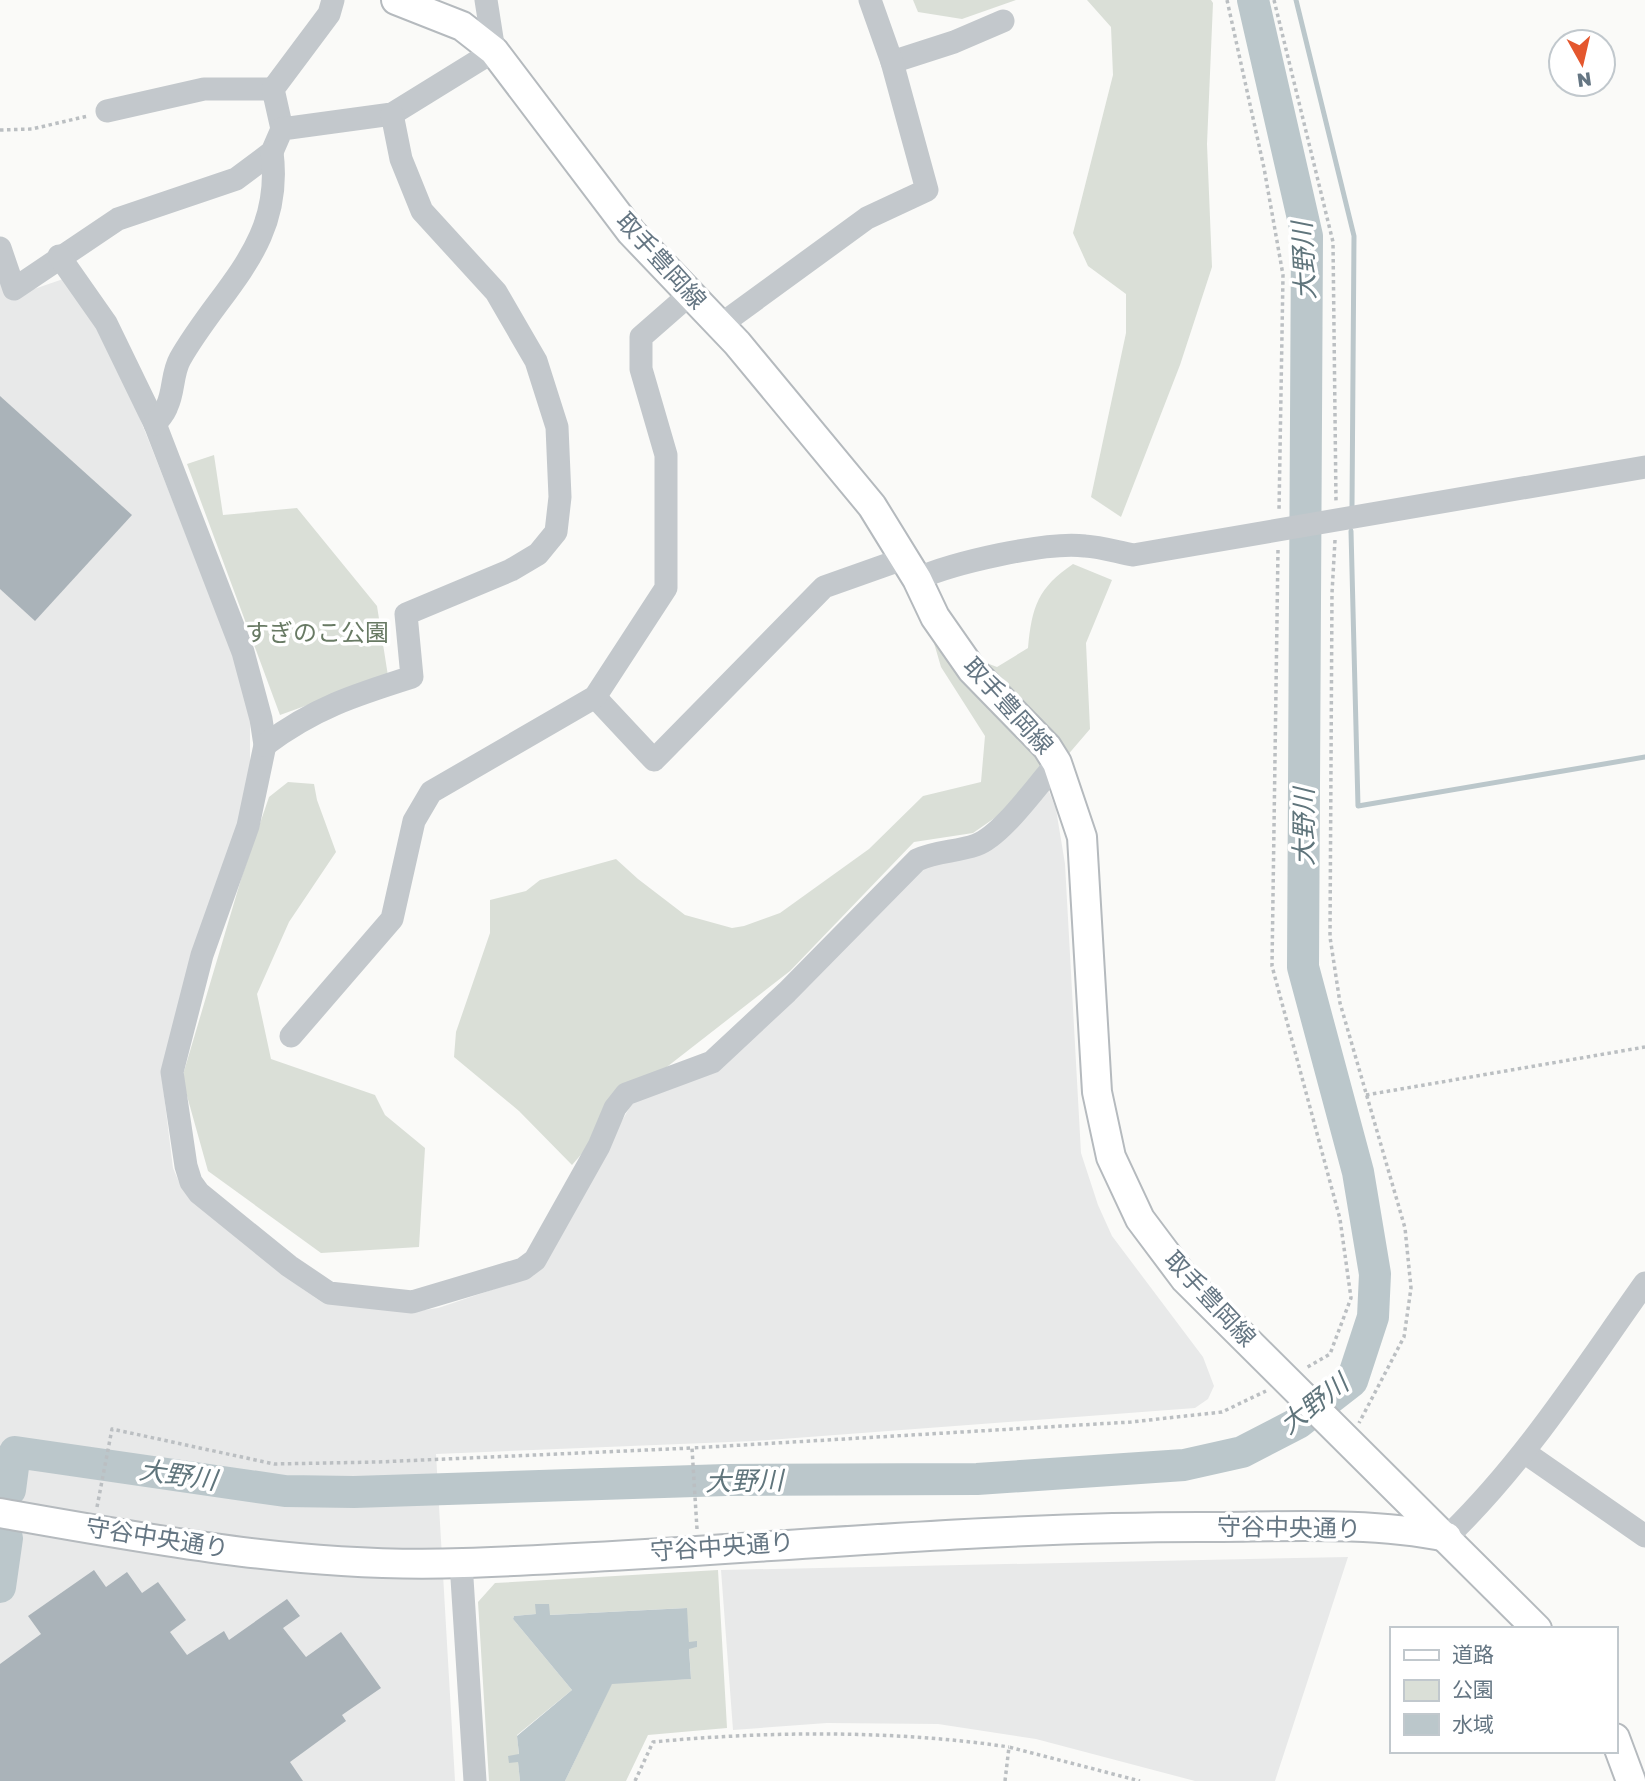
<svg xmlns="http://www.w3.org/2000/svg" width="1645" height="1781" font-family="'Golos Text','Noto Sans JP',sans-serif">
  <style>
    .built { fill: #e8e9e9 }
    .green { fill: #dadfd7 }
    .water { fill: #bbc7cb }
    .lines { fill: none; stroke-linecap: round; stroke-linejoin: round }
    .stream { stroke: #bbc7cb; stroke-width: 5 }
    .river { stroke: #bbc7cb; stroke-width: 32 }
    .building { fill: #aab3b9 }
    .major-casing { stroke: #b5babe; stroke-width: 32 }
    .path { stroke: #bbbfc2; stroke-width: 3.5; stroke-dasharray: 3.5 3.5; stroke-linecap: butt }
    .minor { stroke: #c3c8cc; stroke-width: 23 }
    .major { stroke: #fff; stroke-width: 28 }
    .labels { text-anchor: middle; stroke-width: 7; stroke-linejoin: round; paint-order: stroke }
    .street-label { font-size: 24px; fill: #657683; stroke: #fff }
    .park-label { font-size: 24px; fill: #687a64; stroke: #fff }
    .water-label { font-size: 26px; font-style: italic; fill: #60757c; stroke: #fff }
  </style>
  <rect width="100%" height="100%" fill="#fafaf8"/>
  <g class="built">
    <polygon points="0,274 8,298 66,278 110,350 131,396 240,671 250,715 250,771 236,834 194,949 161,1071 173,1168 179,1182 300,1287 323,1303 411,1312 438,1308 533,1276 635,1098 705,1076 924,868 1048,789 1056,809 1065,864 1081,1153 1098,1205 1112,1236 1203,1357 1214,1386 1208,1399 1195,1408 754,1441 436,1454 455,1781 0,1781"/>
    <polygon points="1348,1557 1275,1781 1195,1781 1036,1739 938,1724 827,1723 733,1730 721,1570"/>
  </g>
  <g class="green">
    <polygon points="913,0 1016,0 962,19 918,12"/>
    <polygon points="1087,0 1211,0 1213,3 1207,144 1212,267 1180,365 1121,517 1091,497 1126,333 1126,294 1088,266 1073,233 1113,75 1111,27"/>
    <polygon points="214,455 223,515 297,508 377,606 388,676 280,715 187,464"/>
    <path d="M 1073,564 L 1112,580 L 1086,643 L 1090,729 L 1042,785 L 973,833 L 914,842 L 790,971 L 636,1091 L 572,1165 L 519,1111 L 454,1057 L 456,1032 L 490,933 L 490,900 L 526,891 L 540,880 L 616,859 L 638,879 L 685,915 L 732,928 L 744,926 L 780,913 L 869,849 L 923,796 L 981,782 L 985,736 L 941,667 L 934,643 L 997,667 L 1028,648 C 1032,606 1038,588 1073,564 Z"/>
    <polygon points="288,782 314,784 317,800 336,852 289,922 257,994 271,1059 375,1095 385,1115 425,1148 419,1247 321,1253 208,1171 182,1078 242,876 269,797"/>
    <polygon points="718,1570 727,1728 648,1735 626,1781 565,1781 612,1683 691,1679 689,1648 697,1647 697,1642 689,1642 686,1608 549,1615 536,1604 536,1614 514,1616 513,1619 572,1690 517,1735 519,1755 508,1757 518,1762 520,1781 489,1781 478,1602 495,1583"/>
  </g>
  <polygon class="water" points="535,1604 549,1604 550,1615 687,1608 689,1642 697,1641 697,1647 689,1649 691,1679 612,1684 565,1781 520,1781 518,1762 509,1763 508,1756 519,1754 517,1736 572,1690 513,1619 514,1616 536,1614"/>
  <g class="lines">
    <g class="stream">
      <polyline points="1296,0 1354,236 1352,507"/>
      <polyline points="1351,531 1358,806 1645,757"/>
    </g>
    <g class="river">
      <polyline points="10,1490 15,1452 285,1491 354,1492 726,1480 977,1479 1184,1465 1242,1452 1298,1423 1352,1381 1373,1317 1375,1274 1358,1172 1303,967 1307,236 1253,0"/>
      <polyline points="0,1587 7,1538"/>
    </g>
  </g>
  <g class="building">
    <polygon points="0,396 132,515 35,621 0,589"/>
    <polygon points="94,1570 106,1587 127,1572 142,1593 158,1582 186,1620 170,1632 187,1655 224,1631 229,1640 287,1599 300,1616 283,1628 306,1657 341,1632 381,1688 342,1715 346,1721 290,1762 303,1781 0,1781 0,1664 41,1634 28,1616"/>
  </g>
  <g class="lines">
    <defs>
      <g id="major">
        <polyline points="396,0 462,26 494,51 631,232 737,343 872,506 917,579 935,617 972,670 1047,747 1057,763 1082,837 1097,1092 1111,1157 1140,1219 1185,1279 1537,1629"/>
        <path d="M 0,1513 C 153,1540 307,1569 463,1563 C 709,1555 954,1527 1200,1527 C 1281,1527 1367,1521 1447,1537"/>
        <polyline points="1615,1738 1631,1781"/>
      </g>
    </defs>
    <use href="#major" class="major-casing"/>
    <g class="path">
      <polyline points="1227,0 1264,168 1283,275 1279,511"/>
      <polyline points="1274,0 1333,242 1336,501"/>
      <polyline points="0,130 32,129 88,116"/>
      <polyline points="1335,540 1332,593 1330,937 1340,1003 1405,1228 1411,1288 1404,1337 1359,1423"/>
      <polyline points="1278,550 1272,966 1340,1219 1351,1298 1330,1354 1306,1368"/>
      <polyline points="1366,1095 1645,1047"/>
      <polyline points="97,1507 112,1429 274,1464 378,1462 692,1448"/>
      <polyline points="697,1529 692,1448 1131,1422 1222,1412 1266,1391"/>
      <path d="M 635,1781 L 653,1742 C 767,1731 896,1730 1009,1747"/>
      <polyline points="1005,1781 1009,1747 1140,1781"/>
    </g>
    <g class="minor">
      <polyline points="892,62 954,42 1003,21"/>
      <polyline points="107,111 204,89 273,89"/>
      <polyline points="282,129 273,89 329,14 333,0"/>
      <polyline points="0,248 14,289 118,219 236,179 272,152 282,129 392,114 494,51 486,0"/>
      <path d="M 59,256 L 106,323 L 155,424 L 243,652 L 261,719 L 265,745 L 248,826 L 202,955 L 172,1072 L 186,1166 L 191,1182 L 199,1193 L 289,1266 L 329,1293 L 412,1302 L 523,1269 L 535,1260 L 599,1146 L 615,1108 L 626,1094 L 712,1062 L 787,992 L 917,860 C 936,851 956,852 976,845 C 1002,836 1037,785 1057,763"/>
      <polyline points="719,326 867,218 927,190 892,62 870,0"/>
      <path d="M 155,424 C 159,419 165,413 167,406 C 174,392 172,373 180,359 C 221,287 284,245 272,152"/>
      <path d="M 917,579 C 952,563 1047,541 1085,546 C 1101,547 1117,552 1133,555 L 1645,467"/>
      <polyline points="595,697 654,760 824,587 903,559"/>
      <path d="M 265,745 C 314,708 355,695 412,677 L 406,614 L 511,570 L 538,554 L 556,532 L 560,497 L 557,427 L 536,361 L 496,292 L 422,211 L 401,159 L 392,114"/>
      <polyline points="291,1036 392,919 414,821 431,792 595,697 666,588 666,455 641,369 641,337 689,295"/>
      <polyline points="1524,1452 1645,1536"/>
      <path d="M 1447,1537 C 1525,1462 1583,1370 1645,1283"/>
      <polyline points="461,1563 475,1781"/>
    </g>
    <use href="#major" class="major"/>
  </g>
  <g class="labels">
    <g class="street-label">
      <text transform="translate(661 261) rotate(48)" y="8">取手豊岡線</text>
      <text transform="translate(1008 706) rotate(48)" y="8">取手豊岡線</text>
      <text transform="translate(1210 1299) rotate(47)" y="8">取手豊岡線</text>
      <text transform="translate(1289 1528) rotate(1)" y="8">守谷中央通り</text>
      <text transform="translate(157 1538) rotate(9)" y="8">守谷中央通り</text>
      <text transform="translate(722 1547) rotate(-4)" y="8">守谷中央通り</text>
    </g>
    <g class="park-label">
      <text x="317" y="641">すぎのこ公園</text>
    </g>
    <g class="water-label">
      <text transform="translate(1304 261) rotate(-93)" y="9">大野川</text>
      <text transform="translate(1304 827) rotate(-90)" y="9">大野川</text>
      <text transform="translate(1314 1404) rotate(-38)" y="9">大野川</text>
      <text transform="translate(178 1475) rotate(8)" y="9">大野川</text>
      <text transform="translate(744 1481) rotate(-1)" y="9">大野川</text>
    </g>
  </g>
  <rect x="1390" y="1627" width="228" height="126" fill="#ffffff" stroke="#c1c8cd" stroke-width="2"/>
  <rect x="1404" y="1650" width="35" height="10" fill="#ffffff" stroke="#c1c8cd" stroke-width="2"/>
  <text x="1452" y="1662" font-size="21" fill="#657683">道路</text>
  <rect x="1404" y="1680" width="35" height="21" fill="#dadfd7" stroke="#c1c8cd" stroke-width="2"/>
  <text x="1452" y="1697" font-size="21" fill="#657683">公園</text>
  <rect x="1404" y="1714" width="35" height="21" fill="#bbc7cb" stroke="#c1c8cd" stroke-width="2"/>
  <text x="1452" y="1732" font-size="21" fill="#657683">水域</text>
  <g transform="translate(1582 63) rotate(172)"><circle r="33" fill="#ffffff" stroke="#c1c8cd" stroke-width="2"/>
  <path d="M0-5L12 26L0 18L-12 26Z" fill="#e4572e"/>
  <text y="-10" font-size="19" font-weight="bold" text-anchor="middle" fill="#657683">N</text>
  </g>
</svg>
